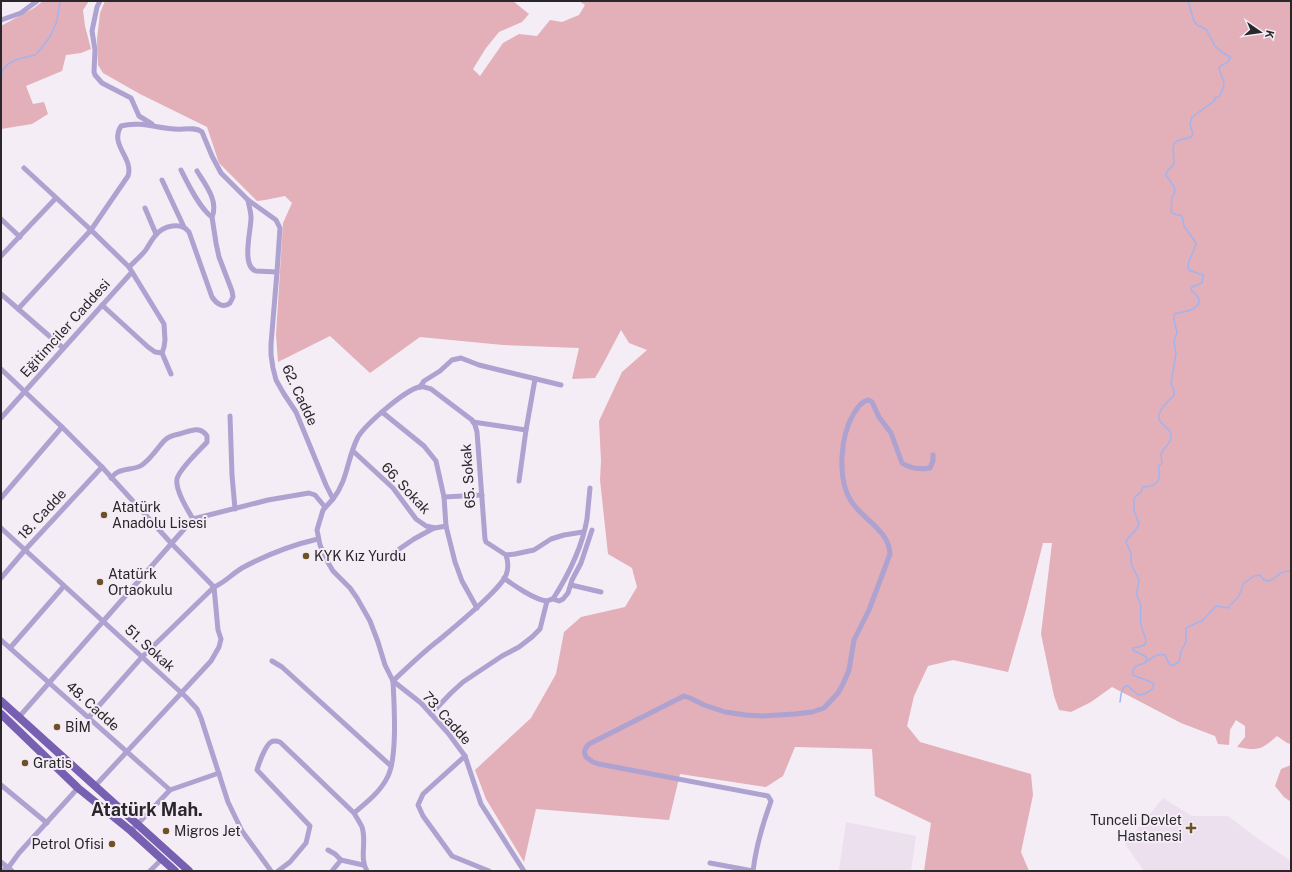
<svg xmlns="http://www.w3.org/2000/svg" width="1292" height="872" font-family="'Public Sans',sans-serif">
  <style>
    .built { fill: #ece0ef }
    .green { fill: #e3afb8 }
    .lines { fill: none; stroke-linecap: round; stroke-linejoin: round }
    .stream { stroke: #a2b4ef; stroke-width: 1.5 }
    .street { stroke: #ada2d0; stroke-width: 5 }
    .primary { stroke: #775fb1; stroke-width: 8 }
    .poi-dot { fill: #6e5225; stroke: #f4edf6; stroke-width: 1.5 }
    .labels { text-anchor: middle; stroke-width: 4; stroke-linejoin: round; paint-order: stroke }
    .street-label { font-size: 14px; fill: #2a272b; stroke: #f4edf6 }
    .poi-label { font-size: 14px; fill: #2a272b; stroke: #f4edf6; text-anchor: start }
    .district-label { font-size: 18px; font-weight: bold; fill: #2a272b; stroke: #f4edf6 }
  </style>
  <rect width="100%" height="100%" fill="#f4edf6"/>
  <g class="built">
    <polygon points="1163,798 1192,816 1228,816 1260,840 1291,861 1291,871 1144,871 1125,844"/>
    <polygon points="846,822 916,836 911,871 848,871 839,870"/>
  </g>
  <g class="green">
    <polygon points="43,1 89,1 83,10 85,26 91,49 81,53 66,55 62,71 26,86 33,104 44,102 48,114 32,124 1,129 1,26 34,8"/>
    <path d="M 105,1 L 513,1 L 529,14 L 522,22 L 499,32 L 486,48 L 473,69 L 480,76 L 503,43 L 519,34 L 537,36 L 550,20 L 562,22 L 579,15 L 585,5 L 579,1 L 1291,1 L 1291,744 L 1287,743 L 1277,736 C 1261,750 1259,751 1237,747 L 1245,737 L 1245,726 L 1236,720 L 1230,730 L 1229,745 L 1218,744 L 1215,736 L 1181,723 L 1112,687 L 1091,702 L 1071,712 L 1059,710 L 1054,696 L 1041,634 L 1052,543 L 1043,543 L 1026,610 L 1008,672 L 953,660 L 928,666 L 914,696 L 907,726 L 920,742 L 1031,774 L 1033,795 L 1021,852 L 1029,871 L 924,871 L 931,823 L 875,796 L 872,749 L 795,747 L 783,776 L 766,787 L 680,774 L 669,820 L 536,809 L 524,862 L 486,799 L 475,770 L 531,718 L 556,674 L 564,632 L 581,617 L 625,607 L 637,587 L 632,568 L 608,554 L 600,480 L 601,461 L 599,421 L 622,372 L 647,350 L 629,343 L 621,330 L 602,366 L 595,378 L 572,379 L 579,348 L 503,345 L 420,337 L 370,373 L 330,336 L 278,362 L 276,335 L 283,223 L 292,203 L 285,196 L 265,200 L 257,201 L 219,163 L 207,127 L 140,94 L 103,73 L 98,65 L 97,39 L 100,13 Z"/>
    <polygon points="1291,765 1291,802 1284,797 1275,786 1281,769"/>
  </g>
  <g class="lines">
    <g class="stream">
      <polyline points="1,83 2,71 8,64 18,59 35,55 40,50 51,35 57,21 60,1"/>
      <path d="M 1146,662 C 1152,658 1158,653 1165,655 L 1170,665 L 1174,665 L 1179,662 L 1181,651 L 1186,642 L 1186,629 L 1188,627 L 1203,620 L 1215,607 L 1217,606 L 1228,608 C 1236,599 1241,596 1243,584 L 1254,576 L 1260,575 C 1268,587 1273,578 1281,573 C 1284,571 1288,571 1291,571"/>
      <path d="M 1120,702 L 1121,694 L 1124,687 L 1128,686 L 1138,695 L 1145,694 L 1152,689 L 1154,684 C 1147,679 1140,679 1133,675 L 1133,670 L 1136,666 L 1145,663 L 1147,659 L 1145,656 L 1134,651 L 1133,650 L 1133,648 C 1136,647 1143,647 1145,644 C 1148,640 1143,633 1142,629 C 1140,621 1140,615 1141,607 C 1141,602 1138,600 1137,595 C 1136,590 1139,585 1139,580 L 1133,568 L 1131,563 L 1131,553 L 1126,542 C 1129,535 1136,532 1139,524 L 1134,510 L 1134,498 L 1141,492 L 1143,487 C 1150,486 1158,486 1159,477 C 1160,473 1158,470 1159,466 L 1162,463 C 1162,460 1161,457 1161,454 C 1163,448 1170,444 1171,438 C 1173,426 1154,425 1160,412 C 1163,405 1170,400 1174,395 L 1174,391 L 1171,383 L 1176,353 L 1174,342 L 1177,332 L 1174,320 L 1174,314 C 1182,312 1204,310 1198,297 C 1196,294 1193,292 1191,290 L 1192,287 L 1202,283 L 1203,277 L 1203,275 L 1189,270 C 1186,260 1195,253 1196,243 L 1184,226 L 1182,216 L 1174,214 L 1171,212 L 1172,198 L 1175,191 L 1174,187 L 1166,175 L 1167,172 L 1174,164 L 1173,148 L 1174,144 L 1177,141 L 1191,137 L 1193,134 L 1190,125 L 1192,117 L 1213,102 L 1216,97 L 1219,97 C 1228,81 1223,83 1219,68 L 1220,66 C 1225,64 1230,62 1230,57 L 1223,53 L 1215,46 L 1206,29 L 1197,25 L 1194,21 L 1188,1"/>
    </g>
    <g class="street">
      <polyline points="100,1 97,7 92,31 95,50 94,72 95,75 102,83 131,98 139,116 152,124"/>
      <polyline points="1,20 21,13 37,1"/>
      <polyline points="24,168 91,230 129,267 164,324 165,340 164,347 162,353"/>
      <path d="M 197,171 C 205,184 219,201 212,217"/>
      <polyline points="162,180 184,227"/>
      <path d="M 248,200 C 249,206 251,212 251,218 C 251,231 241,266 256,271 L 277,272"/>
      <polyline points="145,208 156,234"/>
      <polyline points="1,219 20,237"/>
      <polyline points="1,256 56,198"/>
      <path d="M 129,267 C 134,262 140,257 145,251 C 149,246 151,240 156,235 C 163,226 181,221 189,232 L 212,297 C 216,303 223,309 230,303 L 233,297 L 232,291 L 219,257 L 216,243 L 212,217 C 200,209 188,184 181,170"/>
      <polyline points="1,294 63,348"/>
      <polyline points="102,305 148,347 155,352 162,353 171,374"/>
      <path d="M 18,309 L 91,230 L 128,176 C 134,158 109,145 121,126 C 139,121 157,128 174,129 C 183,130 195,126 202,132 L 212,156 L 221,173 L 248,200 L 276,220 L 280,228 L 277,272 L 271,344 L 271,355 L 273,368 L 276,380 L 284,394 L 296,412 L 326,485 L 333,499 L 323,510 L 317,530 L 320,545 L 326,559 L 333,571 L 350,588 L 357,598 L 370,621 L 378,642 L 385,665 L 393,681 L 421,703 L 431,714 L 448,733 L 465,756 L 481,804 L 524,871"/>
      <polyline points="1,369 62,427 102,467 171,543 214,587 218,630 221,639 219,647 211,661 95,786"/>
      <polyline points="420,387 424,381 440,371 452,360 461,358 479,365 561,385"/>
      <polyline points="382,412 424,446 436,461 444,497 446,526 455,562 462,581 477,608"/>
      <polyline points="230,416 232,475 235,509"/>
      <polyline points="1,418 132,272"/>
      <polyline points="473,422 526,430"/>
      <polyline points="353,451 393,488 416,519 426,526 435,528 446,526"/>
      <path d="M 111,478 C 113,476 115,473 118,472 C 126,468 134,470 142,465 C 152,458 157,448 165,440 C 169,436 174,435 179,434 C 190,431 200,425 207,436 L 207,442 C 200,450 179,469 177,479 C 175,490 187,509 193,519"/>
      <polyline points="519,481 526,430 535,379"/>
      <polyline points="444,497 482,495"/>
      <polyline points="1,498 62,427"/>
      <path d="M 333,499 C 348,480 347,458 358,437 C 366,424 404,391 419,387 C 423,386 427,388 431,389 L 472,420 L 475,425 L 477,432 L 485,539 L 486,542 L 506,555 C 509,564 509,571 504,579 C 500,585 495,590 490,595 C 474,611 457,625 439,640 C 423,652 408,667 393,681"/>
      <polyline points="1,528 186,697 197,709 201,718 228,802 242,831 271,871"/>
      <polyline points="506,555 515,554 534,550 551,539 564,535 583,532"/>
      <polyline points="389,556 414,539 434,528"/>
      <polyline points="1,578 25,550 102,467"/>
      <path d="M 504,578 C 513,585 535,600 547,601 C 548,601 551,599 553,599 C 569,574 582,548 587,519 C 588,508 589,498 590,488"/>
      <polyline points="571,585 601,592"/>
      <polyline points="553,599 559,601 563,599 568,593 572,580 581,563 592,530"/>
      <polyline points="1,640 170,790"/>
      <polyline points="10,648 64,586"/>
      <polyline points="272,661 282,667 391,766"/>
      <polyline points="431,714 451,693 463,682 502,656 519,647 532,637 540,629 547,601"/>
      <polyline points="19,717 193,519 268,500 309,493 315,495 325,507"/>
      <path d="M 89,717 L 142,657 L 214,587 C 224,583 232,574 242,568 C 266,555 292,545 318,539"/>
      <polyline points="465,756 423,794 418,805 423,816 452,856 489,871"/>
      <polyline points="1,785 47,823"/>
      <path d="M 354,813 C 366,803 380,792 387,778 C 398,759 394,703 393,681"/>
      <polyline points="131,831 170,790 219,773"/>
      <polyline points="328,850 335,854 341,860 363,865"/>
      <polyline points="1,862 12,871"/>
      <polyline points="710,863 753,871"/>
      <polyline points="1,871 8,868 19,853 78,788"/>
      <polyline points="150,871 162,859"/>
      <path d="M 278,871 L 290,862 L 306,843 L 310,826 L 257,770 C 259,763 265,746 271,742 C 274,740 277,741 280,742 L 354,813 C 357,818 360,823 362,827 C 367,842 359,858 367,871"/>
      <polyline points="332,871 341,860"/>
      <path d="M 753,871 C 756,847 762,826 770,804 L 771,801 L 768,796 L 599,764 L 593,762 L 586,757 C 583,751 585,748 589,744 L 684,696 L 690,698 L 704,705 L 725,712 L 746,715 L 763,716 L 795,714 L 812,712 L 824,708 L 838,693 L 843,684 L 849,670 L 854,640 L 869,610 L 890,554 C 889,530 863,520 851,501 C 837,479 840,436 854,413 C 858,407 862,401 869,400 L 872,402 L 879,417 L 891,433 L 902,463 C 911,469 919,470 930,468 L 933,461 L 933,455"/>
    </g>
    <g class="primary">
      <polyline points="1,701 189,871"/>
      <polyline points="1,714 78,788 131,831 175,871"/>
    </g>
  </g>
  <g class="poi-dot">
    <circle cx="104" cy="515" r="4"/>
    <circle cx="306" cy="556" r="4"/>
    <circle cx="100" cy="582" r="4"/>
    <circle cx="57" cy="727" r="4"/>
    <circle cx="25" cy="763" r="4"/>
    <path d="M1189 822h4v4h4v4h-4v4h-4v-4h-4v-4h4z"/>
    <circle cx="166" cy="831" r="4"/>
    <circle cx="112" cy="844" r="4"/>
  </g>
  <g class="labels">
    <g class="street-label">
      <text transform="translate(65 328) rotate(-48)" y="5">Eğitimciler Caddesi</text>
      <text transform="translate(300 395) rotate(65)" y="5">62. Cadde</text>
      <text transform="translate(468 476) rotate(-94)" y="5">65. Sokak</text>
      <text transform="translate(406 488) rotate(47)" y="5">66. Sokak</text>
      <text transform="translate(42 514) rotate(-47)" y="5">18. Cadde</text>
      <text transform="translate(150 648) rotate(42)" y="5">51. Sokak</text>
      <text transform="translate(93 706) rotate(42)" y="5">48. Cadde</text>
      <text transform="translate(447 718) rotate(48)" y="5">73. Cadde</text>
    </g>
    <g class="poi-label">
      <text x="112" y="512">Atatürk<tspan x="112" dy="16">Anadolu Lisesi</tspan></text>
      <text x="314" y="561">KYK Kız Yurdu</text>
      <text x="108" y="579">Atatürk<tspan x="108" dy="16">Ortaokulu</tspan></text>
      <text x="65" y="732">BİM</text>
      <text x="33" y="768">Gratis</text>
      <text x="1182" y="825" text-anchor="end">Tunceli Devlet<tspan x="1182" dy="16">Hastanesi</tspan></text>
      <text x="174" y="836">Migros Jet</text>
      <text x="104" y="849" text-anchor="end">Petrol Ofisi</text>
    </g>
    <g class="district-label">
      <text x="147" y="816">Atatürk Mah.</text>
    </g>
  </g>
  <rect width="1292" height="872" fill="none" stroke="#2a272b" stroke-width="4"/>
  <g transform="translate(1260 32) rotate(103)" stroke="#f4edf6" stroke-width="3" paint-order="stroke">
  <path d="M0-3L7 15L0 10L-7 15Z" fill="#2a272b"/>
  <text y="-6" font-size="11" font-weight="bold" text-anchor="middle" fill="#2a272b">K</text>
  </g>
</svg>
